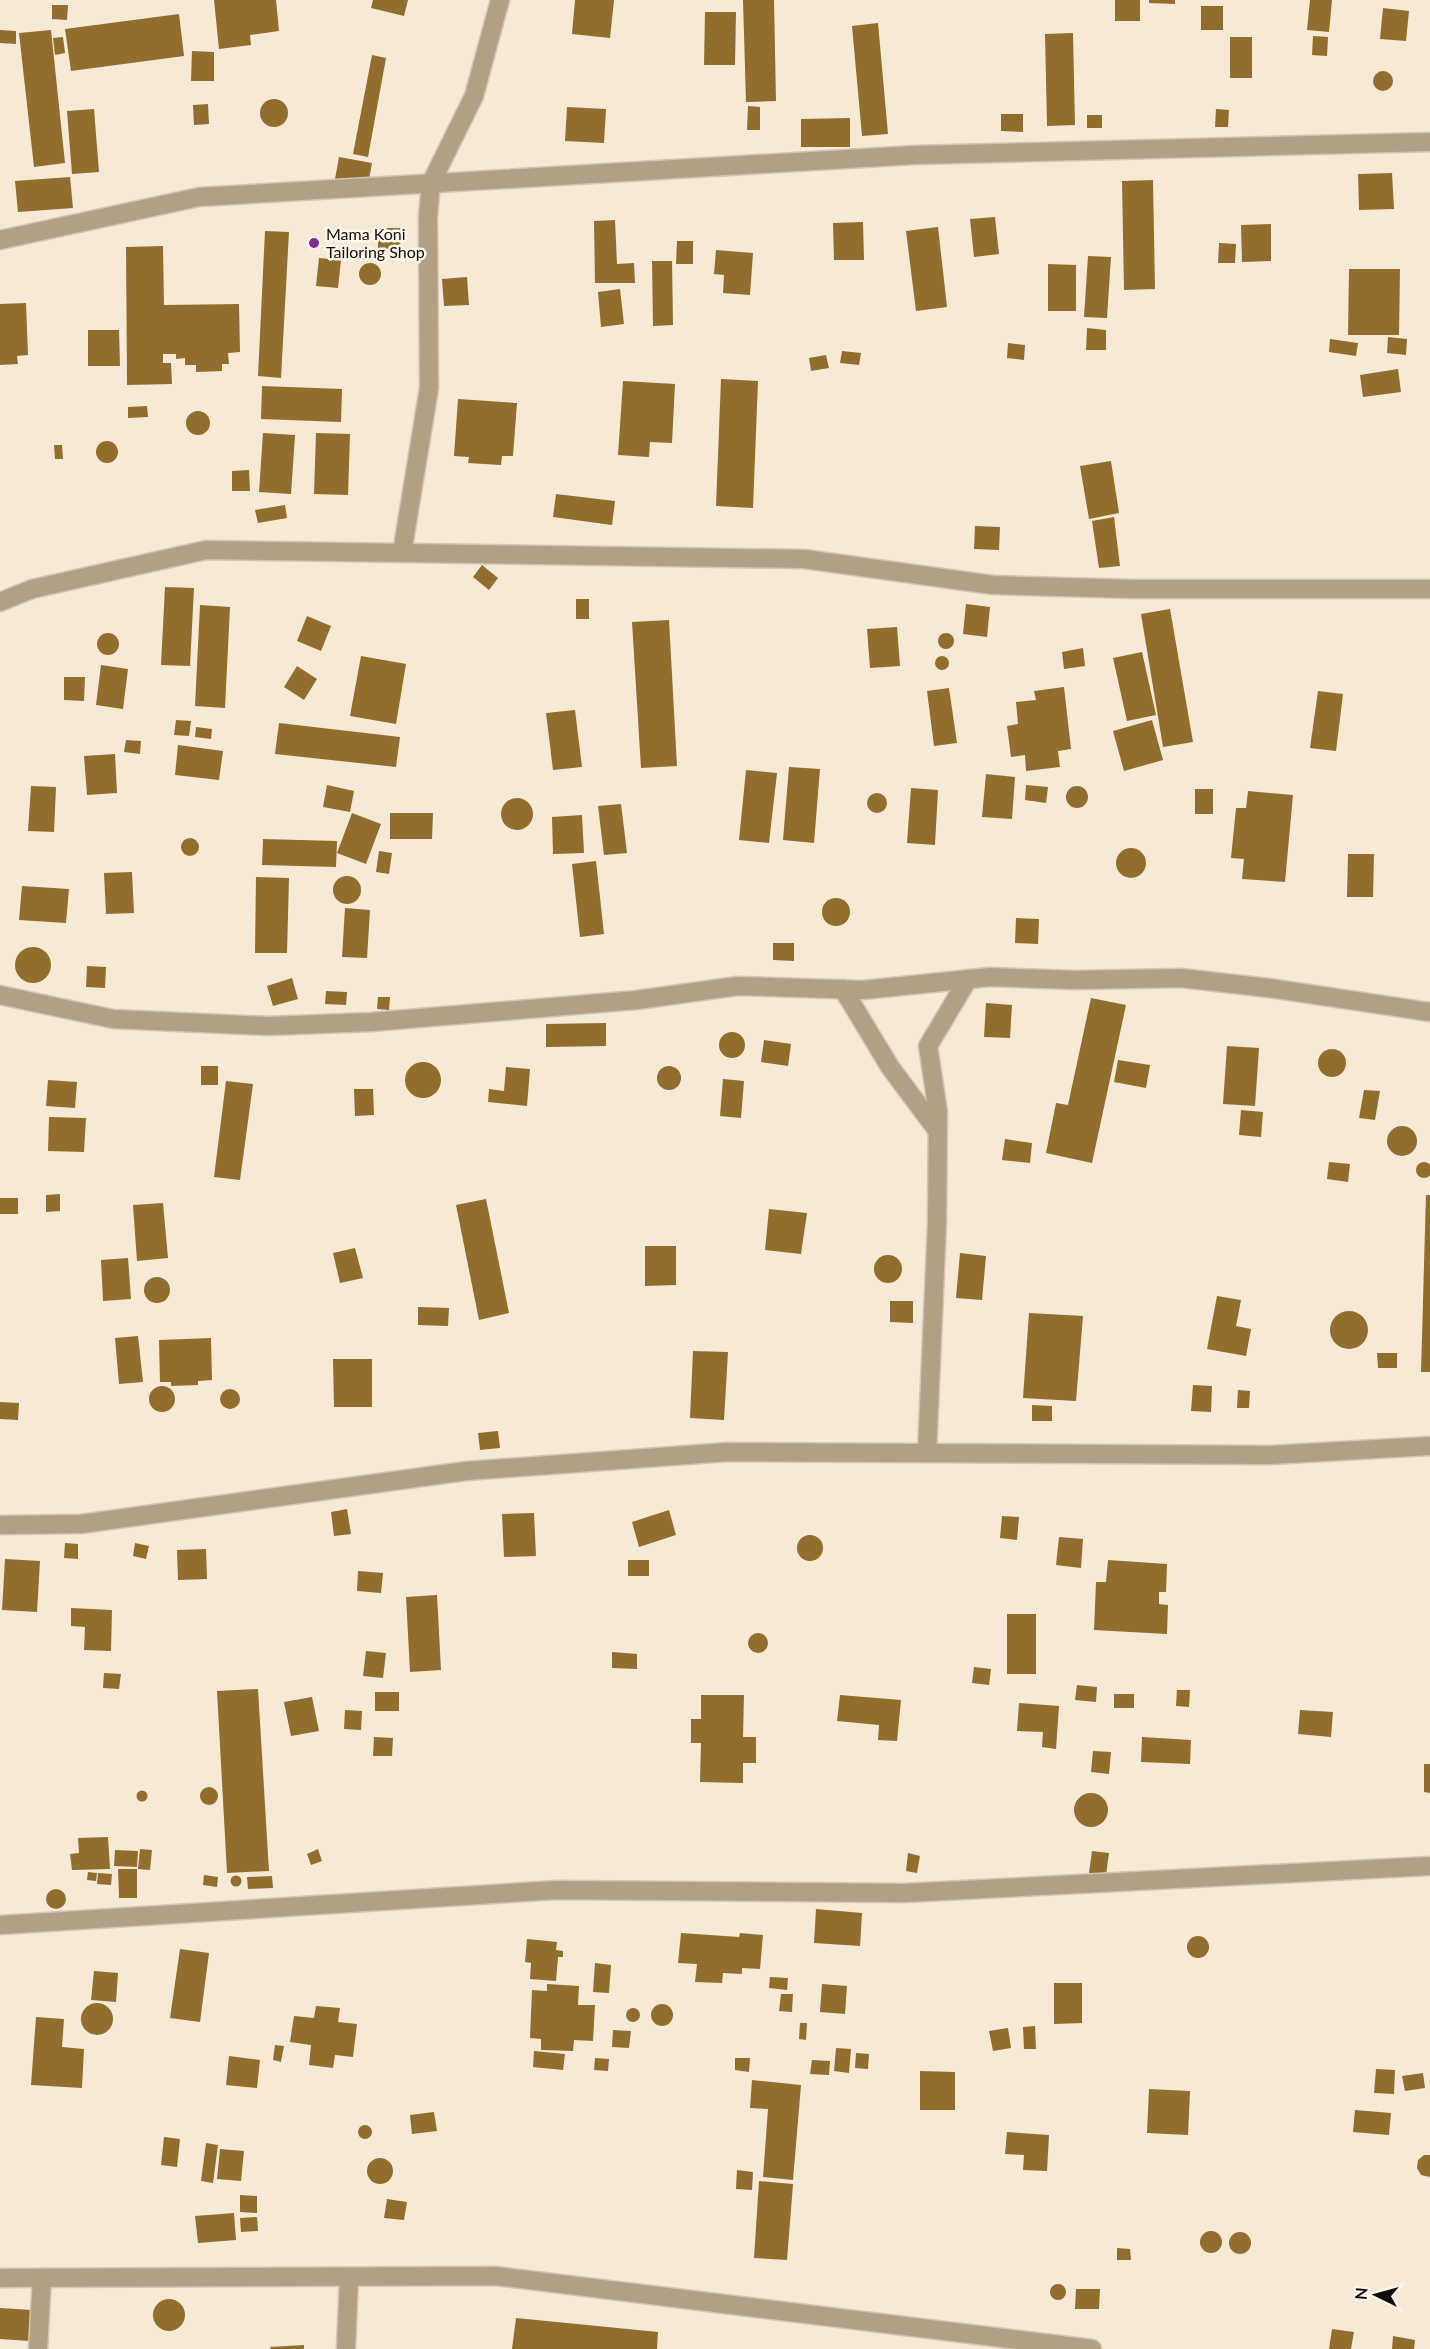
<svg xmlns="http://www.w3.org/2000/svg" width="1430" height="2349" font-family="Lato,sans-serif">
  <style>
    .building { fill: #916e2d }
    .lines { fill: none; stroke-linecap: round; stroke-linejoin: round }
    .street-casing { stroke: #d1c5b4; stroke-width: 21 }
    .street { stroke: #b1a086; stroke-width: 18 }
    .poi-dot { fill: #832b98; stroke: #fff7eb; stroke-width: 2 }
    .labels { text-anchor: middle; stroke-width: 5; stroke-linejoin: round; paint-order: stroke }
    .poi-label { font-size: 16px; fill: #0f0b05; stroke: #fff7eb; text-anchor: start }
  </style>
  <rect width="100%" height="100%" fill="#f6e9d5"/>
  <g class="building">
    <polygon points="214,0 276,0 279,31 250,35 251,45 219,49"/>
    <polygon points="373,0 408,0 404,16 371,8"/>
    <polygon points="575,0 614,0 610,38 572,34"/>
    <polygon points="743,0 774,0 776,101 746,102"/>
    <rect x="1115" y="0" width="25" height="21"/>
    <polygon points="1149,0 1175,0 1175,4 1149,3"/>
    <polygon points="1310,0 1332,0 1329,32 1307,30"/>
    <polygon points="52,5 68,5 67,20 52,19"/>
    <rect x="1201" y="6" width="22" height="24"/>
    <polygon points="1383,8 1409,11 1406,41 1380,39"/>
    <polygon points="705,12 736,12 735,65 704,65"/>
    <polygon points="179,14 184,56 71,71 65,29"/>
    <polygon points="878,23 888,134 862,136 852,26"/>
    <polygon points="0,30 16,31 16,44 0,43"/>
    <polygon points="51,30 65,163 34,167 19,33"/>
    <polygon points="1073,33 1075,125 1047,126 1045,34"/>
    <polygon points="1313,36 1328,37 1327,56 1312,55"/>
    <polygon points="63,37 65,53 55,55 53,38"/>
    <rect x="1230" y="37" width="22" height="41"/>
    <polygon points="192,51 214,52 214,81 191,81"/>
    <polygon points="372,55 386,58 368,157 353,154"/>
    <circle cx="1383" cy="81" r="10"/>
    <circle cx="274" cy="113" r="14"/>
    <polygon points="208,104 209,124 194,125 193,105"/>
    <polygon points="748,106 760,107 760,130 747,130"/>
    <polygon points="567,107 606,109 604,143 565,141"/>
    <polygon points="94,109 99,172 72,174 67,111"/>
    <polygon points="1216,109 1229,110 1228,127 1215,127"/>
    <polygon points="1001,114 1023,114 1023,132 1001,131"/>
    <rect x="1087" y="115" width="15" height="13"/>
    <polygon points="850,118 850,147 801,147 801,119"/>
    <polygon points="339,157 372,163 368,185 335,179"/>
    <polygon points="1392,173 1394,209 1359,210 1358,174"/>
    <polygon points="70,177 73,208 18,212 15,181"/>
    <polygon points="1153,180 1155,289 1124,290 1122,181"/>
    <polygon points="995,217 999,254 974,257 970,219"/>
    <polygon points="615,220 617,264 634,263 635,283 595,283 594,221"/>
    <polygon points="863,222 864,260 834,260 833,223"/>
    <polygon points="1271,224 1271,261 1242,262 1241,225"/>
    <polygon points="938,227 947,307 916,311 906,231"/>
    <polygon points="378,228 401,228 400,249 378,249"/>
    <polygon points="265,231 289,232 281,378 258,376"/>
    <polygon points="677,241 693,241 693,264 676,264"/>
    <polygon points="1219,243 1236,244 1235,263 1218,263"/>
    <polygon points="163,246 164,305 239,304 240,352 228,353 229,364 222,364 222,371 196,372 196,365 185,365 185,358 176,359 176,354 163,354 163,363 171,363 172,384 127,385 126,247"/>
    <polygon points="716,250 753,253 750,295 723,293 724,275 714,274"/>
    <polygon points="1088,256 1111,257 1107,318 1084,317"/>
    <polygon points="319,258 341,260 338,288 316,286"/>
    <polygon points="652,261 672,261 673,325 653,326"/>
    <circle cx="370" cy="274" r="11"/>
    <polygon points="1048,264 1076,265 1076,311 1048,311"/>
    <polygon points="1349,269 1400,269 1399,335 1348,335"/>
    <polygon points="467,277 469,305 444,306 442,279"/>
    <polygon points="620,289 624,324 601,327 598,292"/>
    <polygon points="26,303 28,355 17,356 18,364 0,365 0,304"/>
    <polygon points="1087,328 1106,330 1106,350 1086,350"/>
    <polygon points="88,330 119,330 120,366 88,366"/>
    <polygon points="1388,337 1407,339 1406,355 1387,353"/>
    <polygon points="1330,339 1358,343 1356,356 1329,352"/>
    <polygon points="1008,343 1025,345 1024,360 1007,358"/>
    <polygon points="842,351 861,353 859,365 840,363"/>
    <polygon points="826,355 829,368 811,371 809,358"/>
    <polygon points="1398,369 1401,392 1363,397 1360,375"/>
    <polygon points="721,379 758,381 753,508 716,506"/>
    <polygon points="623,381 675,384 672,443 650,442 649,457 618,455"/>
    <polygon points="262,386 342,389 341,422 261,419"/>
    <polygon points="458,399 517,403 513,456 502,456 501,465 468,463 469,457 454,456"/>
    <polygon points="147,406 148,417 128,418 128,407"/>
    <circle cx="198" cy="423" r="12"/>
    <polygon points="263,433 295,435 291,494 259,492"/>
    <polygon points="316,433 350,434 348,495 314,494"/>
    <circle cx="107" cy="452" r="11"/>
    <polygon points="54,445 62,445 63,459 55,459"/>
    <polygon points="1111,461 1119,513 1089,519 1080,466"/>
    <polygon points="249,470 250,491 232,491 232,471"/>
    <polygon points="556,494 615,501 612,525 553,517"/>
    <polygon points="285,505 287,518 258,523 255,510"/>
    <polygon points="1114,517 1120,566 1099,568 1092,521"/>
    <polygon points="975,526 1000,527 999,550 974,549"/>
    <polygon points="482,565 498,578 489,590 473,577"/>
    <polygon points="165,587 194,588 190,666 161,665"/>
    <rect x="576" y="599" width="13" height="20"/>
    <polygon points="966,604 990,607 987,637 963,634"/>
    <polygon points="200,605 230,607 225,708 195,706"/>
    <polygon points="1170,609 1193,742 1163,747 1141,614"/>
    <polygon points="307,616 331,626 321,651 297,641"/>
    <polygon points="669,620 677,766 641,768 632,622"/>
    <polygon points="897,627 900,666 870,668 867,629"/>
    <circle cx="946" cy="641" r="8"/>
    <circle cx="108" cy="644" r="11"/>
    <polygon points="1083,648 1085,666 1064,669 1062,652"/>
    <polygon points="1142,652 1156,715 1127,721 1113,658"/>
    <circle cx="942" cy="663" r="7"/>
    <polygon points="361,656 406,664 396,724 350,716"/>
    <polygon points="101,665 128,669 123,709 96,705"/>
    <polygon points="297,666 317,679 304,700 284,687"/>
    <polygon points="64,677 85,677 84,701 64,700"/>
    <polygon points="1064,687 1071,749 1058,751 1060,767 1026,771 1025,755 1011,757 1007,726 1018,724 1016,702 1036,700 1034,691"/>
    <polygon points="949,688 957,743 934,746 927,691"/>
    <polygon points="1318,691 1343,694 1336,751 1310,748"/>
    <polygon points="575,710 582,767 553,770 546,713"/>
    <polygon points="176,720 191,721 189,736 174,735"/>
    <polygon points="1152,720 1163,760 1124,771 1113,731"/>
    <polygon points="279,723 400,737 396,767 275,754"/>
    <polygon points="196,727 212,729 211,739 195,737"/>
    <polygon points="126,740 141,741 140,754 124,752"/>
    <polygon points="178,745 223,751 219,780 175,775"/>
    <polygon points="115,754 117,793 87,795 84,756"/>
    <polygon points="789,767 820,769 814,843 783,840"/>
    <polygon points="746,770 777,773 769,843 739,840"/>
    <polygon points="986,774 1015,777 1012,819 982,817"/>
    <polygon points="327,785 354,791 350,812 323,807"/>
    <polygon points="1026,785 1048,787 1046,803 1025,800"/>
    <polygon points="31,786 56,787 54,832 28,831"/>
    <circle cx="1077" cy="797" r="11"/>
    <polygon points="911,788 938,790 935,845 907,843"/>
    <rect x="1195" y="789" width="18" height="25"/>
    <polygon points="1248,791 1293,795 1285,882 1242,879 1244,859 1231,858 1236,808 1246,808"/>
    <circle cx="877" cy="803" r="10"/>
    <circle cx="517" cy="814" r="16"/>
    <polygon points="621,804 627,853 604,855 598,806"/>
    <polygon points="352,813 381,824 366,864 337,853"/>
    <polygon points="390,813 433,813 432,839 390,839"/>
    <polygon points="582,815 584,853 553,854 552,817"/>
    <circle cx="190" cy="847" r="9"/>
    <polygon points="263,839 337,841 336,867 262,865"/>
    <circle cx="1131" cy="863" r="15"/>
    <polygon points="379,851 392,853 389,874 376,872"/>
    <polygon points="1348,854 1374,854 1373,897 1347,897"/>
    <polygon points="596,861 604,934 580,937 572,864"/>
    <polygon points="132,872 134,913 106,914 104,873"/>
    <circle cx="347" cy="890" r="14"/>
    <polygon points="256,877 289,878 287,953 255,953"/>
    <polygon points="22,886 69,889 66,923 19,920"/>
    <circle cx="836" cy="912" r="14"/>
    <polygon points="345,908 370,910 367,958 342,957"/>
    <polygon points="1016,918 1039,919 1038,944 1015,943"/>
    <polygon points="773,943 794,943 794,961 773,960"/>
    <circle cx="33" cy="965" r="18"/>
    <polygon points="87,966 106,967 105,988 86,987"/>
    <polygon points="292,978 298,999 273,1006 267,986"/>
    <polygon points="326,991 347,992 346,1005 325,1004"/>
    <polygon points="378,997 390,997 389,1010 377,1009"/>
    <polygon points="1091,998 1126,1005 1092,1163 1046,1153 1056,1103 1068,1105"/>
    <polygon points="986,1003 1012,1005 1010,1038 984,1037"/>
    <polygon points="606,1023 606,1046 546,1047 546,1024"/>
    <circle cx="732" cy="1045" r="13"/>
    <polygon points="764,1040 791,1044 788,1066 761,1062"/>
    <polygon points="1227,1046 1259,1048 1255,1106 1223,1104"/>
    <circle cx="1332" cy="1063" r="14"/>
    <polygon points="1118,1060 1150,1065 1146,1088 1114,1082"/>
    <circle cx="423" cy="1080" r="18"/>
    <circle cx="669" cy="1078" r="12"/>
    <rect x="201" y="1066" width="17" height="19"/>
    <polygon points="506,1067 530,1069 527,1106 488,1102 489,1089 504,1091"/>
    <polygon points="723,1079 744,1081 741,1118 720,1116"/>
    <polygon points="48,1080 77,1082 75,1108 46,1106"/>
    <polygon points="226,1081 253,1084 240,1180 214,1177"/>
    <polygon points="354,1089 373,1089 374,1115 355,1116"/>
    <polygon points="1364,1090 1380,1091 1375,1120 1359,1118"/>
    <polygon points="1241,1110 1263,1112 1261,1137 1239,1135"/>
    <polygon points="49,1117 86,1118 84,1152 48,1151"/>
    <circle cx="1402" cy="1141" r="15"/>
    <polygon points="1005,1139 1032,1143 1030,1163 1002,1160"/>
    <polygon points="1329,1162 1350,1164 1348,1182 1327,1179"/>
    <circle cx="1424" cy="1170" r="8"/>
    <polygon points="60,1194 60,1211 46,1212 46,1195"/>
    <polygon points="1426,1195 1430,1195 1430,1372 1421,1372"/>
    <rect x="0" y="1198" width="18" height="16"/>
    <polygon points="486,1199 509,1313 479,1320 456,1205"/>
    <polygon points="163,1203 168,1258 137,1261 133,1205"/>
    <polygon points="769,1209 807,1213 801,1254 765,1250"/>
    <polygon points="645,1246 676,1246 676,1285 645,1286"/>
    <polygon points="355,1248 363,1278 340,1283 333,1253"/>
    <polygon points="960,1253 986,1256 982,1300 956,1298"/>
    <circle cx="888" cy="1269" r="14"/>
    <polygon points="128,1258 131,1299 103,1301 101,1260"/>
    <circle cx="157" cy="1290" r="13"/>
    <polygon points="1217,1296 1241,1300 1236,1326 1251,1329 1246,1356 1207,1349"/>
    <polygon points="890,1301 913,1301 913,1323 890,1322"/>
    <polygon points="418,1307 449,1308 448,1326 418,1325"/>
    <circle cx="1349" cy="1330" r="19"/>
    <polygon points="1029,1313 1083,1316 1076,1401 1023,1398"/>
    <polygon points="138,1336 143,1382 119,1384 115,1338"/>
    <polygon points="211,1338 212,1380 198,1381 198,1385 171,1386 171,1382 160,1382 159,1340"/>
    <polygon points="693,1351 728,1352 724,1420 690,1418"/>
    <polygon points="1377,1353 1397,1353 1397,1368 1378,1368"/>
    <polygon points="333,1359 372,1359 372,1407 334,1407"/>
    <polygon points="1193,1385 1212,1386 1211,1412 1191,1411"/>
    <circle cx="162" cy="1399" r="13"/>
    <circle cx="230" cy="1399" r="10"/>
    <polygon points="1238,1390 1250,1391 1249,1408 1237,1408"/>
    <polygon points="0,1402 19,1403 18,1420 0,1419"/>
    <polygon points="1032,1405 1052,1406 1052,1421 1032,1421"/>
    <polygon points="498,1431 500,1448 480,1450 478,1433"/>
    <polygon points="347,1509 351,1534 334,1536 331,1512"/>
    <polygon points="669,1510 676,1535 639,1547 632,1522"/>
    <polygon points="534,1513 536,1556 504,1557 502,1514"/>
    <polygon points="1002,1516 1019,1517 1017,1540 1000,1538"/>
    <circle cx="810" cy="1548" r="13"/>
    <polygon points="1059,1537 1083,1539 1081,1568 1056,1565"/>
    <polygon points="65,1543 78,1544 78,1559 64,1558"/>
    <polygon points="135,1543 149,1546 146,1559 133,1556"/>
    <polygon points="206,1549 207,1579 178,1580 177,1550"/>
    <polygon points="5,1559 40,1561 37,1612 2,1610"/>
    <rect x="628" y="1560" width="21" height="16"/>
    <polygon points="1108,1560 1167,1564 1166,1592 1159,1592 1159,1604 1168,1605 1167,1634 1094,1630 1096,1582 1106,1582"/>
    <polygon points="358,1571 383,1573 381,1593 357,1591"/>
    <polygon points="437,1595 441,1670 410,1672 406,1597"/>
    <polygon points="71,1608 112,1610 111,1651 84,1650 85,1627 71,1626"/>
    <rect x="1007" y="1614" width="29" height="60"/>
    <circle cx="758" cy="1643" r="10"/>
    <polygon points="366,1651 386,1653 383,1678 363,1676"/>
    <polygon points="612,1652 637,1654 637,1669 612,1668"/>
    <polygon points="974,1667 991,1669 989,1685 972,1683"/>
    <polygon points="104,1673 121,1674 119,1689 103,1688"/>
    <polygon points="1077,1685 1097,1687 1096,1702 1075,1700"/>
    <polygon points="258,1689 269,1871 227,1873 217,1691"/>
    <polygon points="1177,1690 1190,1690 1189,1707 1176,1706"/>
    <rect x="375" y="1692" width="24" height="19"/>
    <rect x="1114" y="1694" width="20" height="14"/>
    <polygon points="701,1695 744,1695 743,1737 756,1737 756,1763 743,1763 743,1783 700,1782 701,1743 691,1743 691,1719 701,1719"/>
    <polygon points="840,1695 901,1700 897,1741 878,1740 879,1725 837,1721"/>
    <polygon points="312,1697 319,1731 291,1736 284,1702"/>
    <polygon points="1019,1703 1059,1706 1056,1749 1042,1747 1043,1732 1017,1731"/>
    <polygon points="345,1710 362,1711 361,1730 344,1729"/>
    <polygon points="1300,1710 1333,1712 1331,1737 1298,1734"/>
    <polygon points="374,1737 393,1738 392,1756 373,1756"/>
    <polygon points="1142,1737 1191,1740 1190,1764 1141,1762"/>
    <polygon points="1093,1751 1111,1752 1109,1774 1091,1772"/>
    <polygon points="1424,1764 1430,1764 1430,1793 1424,1792"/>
    <circle cx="209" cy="1796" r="9"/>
    <circle cx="142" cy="1796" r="5.5"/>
    <circle cx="1091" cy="1810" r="17"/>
    <polygon points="108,1837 110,1869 72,1870 70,1854 79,1853 78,1838"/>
    <polygon points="140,1849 152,1850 150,1870 138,1869"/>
    <polygon points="318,1849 322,1861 311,1865 307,1854"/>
    <polygon points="115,1850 138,1851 137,1867 114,1866"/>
    <polygon points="1092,1851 1109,1853 1106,1875 1089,1873"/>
    <polygon points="908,1853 920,1856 917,1873 906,1871"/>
    <polygon points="118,1869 137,1869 137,1898 119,1898"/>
    <polygon points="88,1872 97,1873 96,1881 87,1880"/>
    <polygon points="98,1873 112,1874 111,1885 97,1884"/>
    <polygon points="204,1875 218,1877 217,1887 203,1885"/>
    <circle cx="236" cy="1881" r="5.5"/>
    <polygon points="272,1876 273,1888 248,1889 247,1877"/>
    <circle cx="56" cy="1899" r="10"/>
    <polygon points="816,1909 862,1913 860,1946 814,1943"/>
    <polygon points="681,1933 739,1937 740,1933 763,1935 760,1969 742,1968 742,1974 723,1973 722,1983 695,1982 697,1964 678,1963"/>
    <circle cx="1198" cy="1947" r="11"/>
    <polygon points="527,1939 557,1942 556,1950 563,1951 563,1957 558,1957 556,1981 530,1979 531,1963 525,1962"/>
    <polygon points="180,1949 209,1953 200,2022 170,2018"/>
    <polygon points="595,1963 611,1965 609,1993 593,1992"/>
    <polygon points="94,1971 118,1973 116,2002 91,2000"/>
    <polygon points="770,1977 788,1978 787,1990 769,1988"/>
    <polygon points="1054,1983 1082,1983 1082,2023 1054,2024"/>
    <polygon points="547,1984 579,1986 578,2005 595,2005 593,2041 574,2040 573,2051 541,2050 541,2039 530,2038 532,1990 547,1991"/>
    <polygon points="822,1984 847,1986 845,2014 820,2012"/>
    <polygon points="781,1994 793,1994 792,2012 779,2011"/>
    <circle cx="97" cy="2019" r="16"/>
    <circle cx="662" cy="2015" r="11"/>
    <polygon points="316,2006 340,2008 338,2022 357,2024 353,2057 335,2055 333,2068 309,2065 311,2045 290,2042 294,2016 314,2018"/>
    <circle cx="633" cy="2015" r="7"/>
    <polygon points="36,2017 64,2019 62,2047 84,2049 82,2088 31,2085"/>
    <polygon points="800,2023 807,2023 806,2040 799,2039"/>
    <polygon points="1035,2026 1036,2049 1024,2049 1023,2027"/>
    <polygon points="1008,2028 1011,2048 993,2051 989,2031"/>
    <polygon points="613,2030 631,2031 629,2048 612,2047"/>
    <polygon points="275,2045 284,2046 281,2062 273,2060"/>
    <polygon points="836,2048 851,2049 849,2073 834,2071"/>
    <polygon points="534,2051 565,2054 563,2070 533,2067"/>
    <polygon points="856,2053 869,2054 868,2069 855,2068"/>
    <polygon points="229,2056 260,2060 257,2088 226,2085"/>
    <polygon points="595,2058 609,2059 608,2071 594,2070"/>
    <polygon points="735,2058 750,2058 749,2072 735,2070"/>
    <polygon points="812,2060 830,2061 829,2075 810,2074"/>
    <polygon points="1376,2069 1395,2070 1394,2094 1374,2093"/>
    <polygon points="920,2071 955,2072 955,2110 920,2110"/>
    <polygon points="1423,2073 1425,2088 1405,2091 1402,2076"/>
    <polygon points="752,2080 801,2085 793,2180 763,2177 768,2109 750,2108"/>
    <polygon points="1149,2089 1190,2091 1188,2135 1147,2133"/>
    <polygon points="1355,2110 1391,2113 1389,2135 1353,2132"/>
    <polygon points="434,2112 437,2131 412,2134 410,2115"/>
    <circle cx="365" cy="2132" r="7"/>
    <polygon points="1007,2132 1049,2135 1047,2171 1023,2170 1024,2155 1005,2154"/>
    <polygon points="164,2137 180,2139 177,2167 161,2165"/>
    <polygon points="206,2143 218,2145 213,2183 201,2181"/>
    <polygon points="220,2149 244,2151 241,2181 217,2179"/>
    <polygon points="1424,2155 1430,2155 1430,2177 1421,2175 1417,2168 1418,2160"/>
    <circle cx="380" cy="2171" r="13"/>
    <polygon points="737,2170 753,2172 752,2190 736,2189"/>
    <polygon points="759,2181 793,2184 787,2260 754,2258"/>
    <polygon points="240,2195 257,2196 257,2213 240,2212"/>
    <polygon points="387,2199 407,2202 404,2220 384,2218"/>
    <polygon points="234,2213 236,2240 198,2243 195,2216"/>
    <polygon points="257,2217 258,2231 241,2232 240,2218"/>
    <circle cx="1211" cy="2242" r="11"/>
    <circle cx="1240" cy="2243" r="11"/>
    <polygon points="1117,2248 1130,2249 1131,2260 1117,2260"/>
    <circle cx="1058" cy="2292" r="8"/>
    <polygon points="1076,2289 1100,2289 1099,2309 1075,2309"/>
    <circle cx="169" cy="2315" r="16"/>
    <polygon points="0,2308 32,2310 30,2341 0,2339"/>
    <polygon points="516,2318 658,2332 657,2349 512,2349"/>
    <polygon points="1332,2329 1354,2332 1351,2349 1329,2349"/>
    <polygon points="1393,2336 1415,2340 1414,2349 1392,2349"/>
    <polygon points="304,2345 304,2349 271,2349 270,2347"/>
  </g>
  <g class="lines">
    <defs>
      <g id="street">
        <polyline points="0,240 199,197 915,155 1430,142"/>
        <polyline points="402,553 429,388 428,216 431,183 474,96 500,0"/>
        <polyline points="0,602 32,589 206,550 804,559 993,585 1134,589 1430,589"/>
        <polyline points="843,989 890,1067 937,1130"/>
        <polyline points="0,995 113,1019 269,1026 371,1022 637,1000 737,986 863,990 990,977 1076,980 1181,978 1269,988 1430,1012"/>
        <polyline points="927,1453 937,1223 938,1112 928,1046 968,979"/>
        <polyline points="0,1525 81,1524 466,1471 728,1452 1270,1455 1430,1446"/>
        <polyline points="0,1925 557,1890 904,1893 1430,1866"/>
        <polyline points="0,2278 496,2276 1092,2349"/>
        <polyline points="38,2349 42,2278"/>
        <polyline points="346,2349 349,2277"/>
      </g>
    </defs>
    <use href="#street" class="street-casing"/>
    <use href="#street" class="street"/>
  </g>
  <circle class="poi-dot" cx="314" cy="243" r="6"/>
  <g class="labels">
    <g class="poi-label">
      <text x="326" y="240">Mama Koni<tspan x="326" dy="18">Tailoring Shop</tspan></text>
    </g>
  </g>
  <g transform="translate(1376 2295) rotate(275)" stroke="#fff7eb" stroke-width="4.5" paint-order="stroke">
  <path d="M0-4.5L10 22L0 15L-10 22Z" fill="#0f0b05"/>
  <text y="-9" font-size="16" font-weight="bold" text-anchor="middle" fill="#0f0b05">N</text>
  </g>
</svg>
